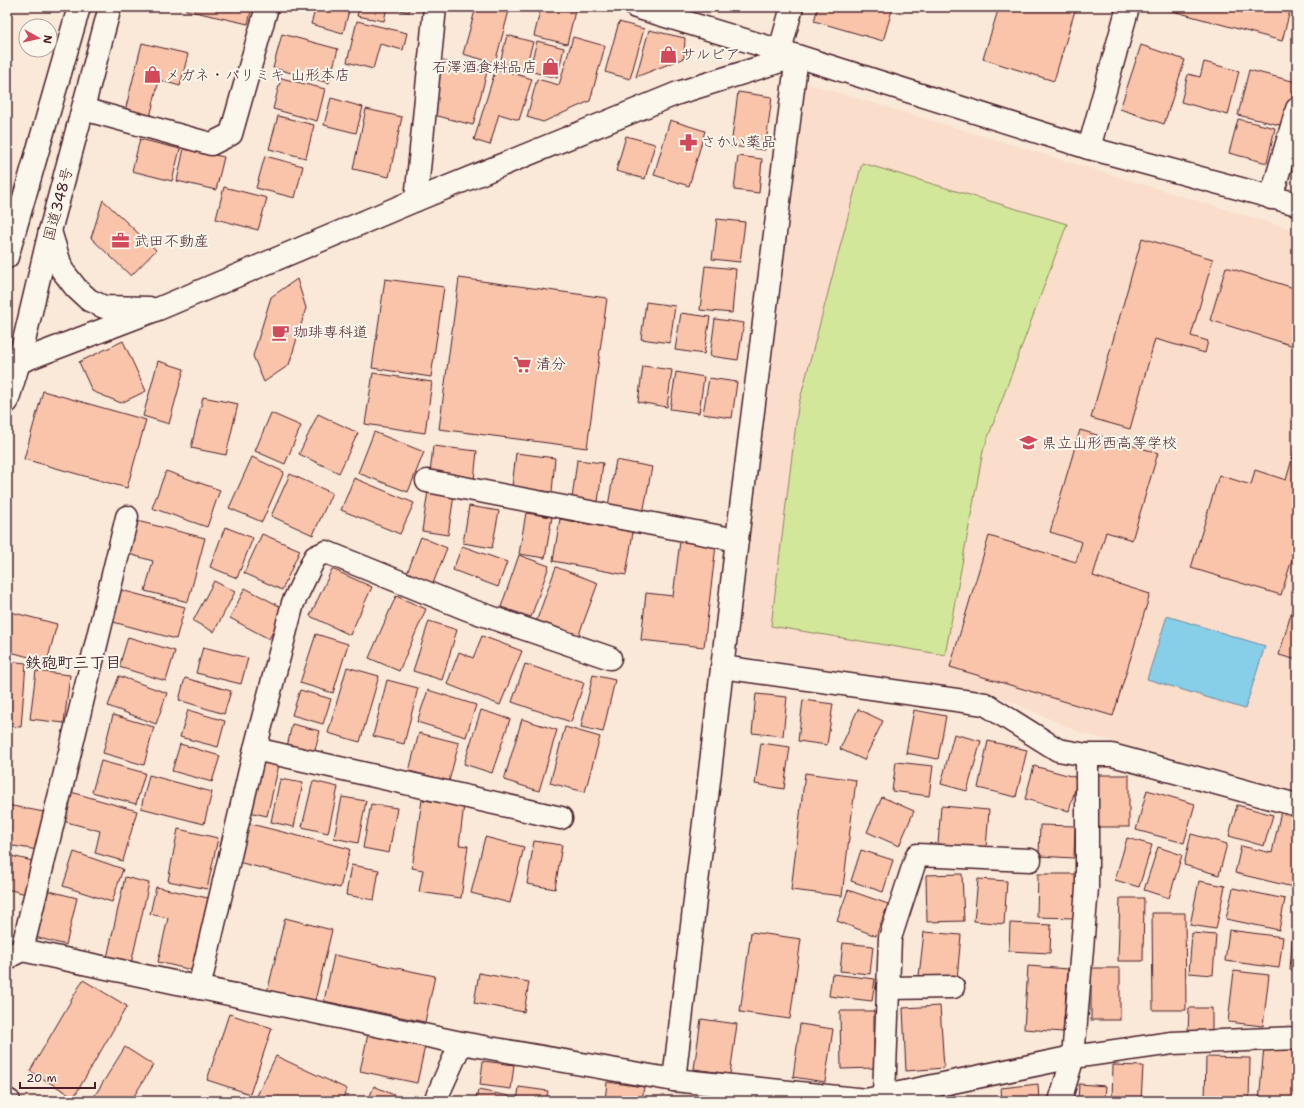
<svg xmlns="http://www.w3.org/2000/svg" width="1304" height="1108" font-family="'Shantell Sans','Klee One',sans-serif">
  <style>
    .built { fill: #faddca }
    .green { fill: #d3e79b; stroke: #8e8363 }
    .water { fill: #87cee9; stroke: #6f889d }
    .building { fill: #f9c4aa; stroke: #4a1f2b }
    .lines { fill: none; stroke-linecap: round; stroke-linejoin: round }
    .minor-casing { stroke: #4a1f2b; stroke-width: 25 }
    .highway-casing { stroke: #4a1f2b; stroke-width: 25 }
    .minor { stroke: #fbf7ec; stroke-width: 22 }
    .highway { stroke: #fbf7ec; stroke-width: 22 }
    .labels { text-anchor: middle; stroke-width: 4; stroke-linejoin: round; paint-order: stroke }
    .poi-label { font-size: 15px; fill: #4a1f2b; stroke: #fbf7ec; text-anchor: start }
    .street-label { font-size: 15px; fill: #4a1f2b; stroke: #fbf7ec }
    .neighbourhood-label { font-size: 16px; font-weight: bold; fill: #4a1f2b; stroke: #fbf7ec }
  </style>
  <rect width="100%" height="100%" fill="#fae8d8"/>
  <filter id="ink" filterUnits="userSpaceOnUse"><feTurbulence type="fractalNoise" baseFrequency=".025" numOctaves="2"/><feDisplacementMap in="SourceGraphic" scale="8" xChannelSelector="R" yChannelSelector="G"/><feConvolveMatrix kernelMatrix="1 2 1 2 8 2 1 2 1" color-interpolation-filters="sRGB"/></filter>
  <g filter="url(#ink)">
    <polygon class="built" points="803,82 1297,231 1297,792 1082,733 1000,697 736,654"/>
    <polygon class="green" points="862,163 1067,224 983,451 945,655 771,626 798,407"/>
    <polygon class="water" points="1167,616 1265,646 1245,709 1147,679"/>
    <g class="building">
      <polygon points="186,7 252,7 248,24 186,10"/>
      <polygon points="316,7 350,7 343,33 311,24"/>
      <polygon points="359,7 387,7 384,21 357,16"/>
      <polygon points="388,7 410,7 409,12"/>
      <polygon points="476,7 510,7 495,63 463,54"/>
      <polygon points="541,7 576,7 567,44 534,36"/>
      <polygon points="818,7 893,7 883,41 814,21"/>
      <polygon points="999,7 1076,7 1054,81 983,59"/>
      <polygon points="1158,7 1291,7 1282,41"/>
      <polygon points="357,21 407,33 403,50 380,44 373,69 347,62"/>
      <polygon points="619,22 644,29 630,79 605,72"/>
      <polygon points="649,30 685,38 684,58 636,77"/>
      <polygon points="282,34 338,49 329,83 273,68"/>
      <polygon points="507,35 533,42 525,69 500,63"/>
      <polygon points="573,37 605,46 590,101 543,122 527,117 537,79 559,85"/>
      <polygon points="537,41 564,48 557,78 529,71"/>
      <polygon points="142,43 188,54 180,86 159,80 150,117 125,111"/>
      <polygon points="1141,45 1185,60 1164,124 1120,109"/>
      <polygon points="443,61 487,72 473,125 430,114"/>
      <polygon points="1204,62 1239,71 1228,115 1181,102 1188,74 1200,77"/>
      <polygon points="496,68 532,79 519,120 499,114 490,145 474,140"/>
      <polygon points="1249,70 1296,82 1284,126 1238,115"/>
      <polygon points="281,78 325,89 317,121 273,109"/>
      <polygon points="738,92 772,97 765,150 731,146"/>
      <polygon points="331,98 363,107 356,133 324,125"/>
      <polygon points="366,109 402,117 389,177 353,169"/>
      <polygon points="278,116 314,125 306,158 269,149"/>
      <polygon points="1238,119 1275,128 1267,163 1229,153"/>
      <polygon points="670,120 705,131 689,186 654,175"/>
      <polygon points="626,136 655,144 645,179 616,171"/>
      <polygon points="140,139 180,149 172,181 132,171"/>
      <polygon points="184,148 224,157 216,190 177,181"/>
      <polygon points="265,156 303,166 295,198 256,188"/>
      <polygon points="738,156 762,159 759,193 734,190"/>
      <polygon points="224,187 267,198 258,230 216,219"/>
      <polygon points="103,200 156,250 131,276 91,238"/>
      <polygon points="717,219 745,222 740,262 712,259"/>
      <polygon points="1142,238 1213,259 1191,336 1208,341 1205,353 1155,339 1130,429 1091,418"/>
      <polygon points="705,266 736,269 732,313 700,310"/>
      <polygon points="1226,267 1297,289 1297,347 1210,320"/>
      <polygon points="459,278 607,298 587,448 439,429"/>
      <polygon points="297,279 306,308 289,365 264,382 253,356 271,297"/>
      <polygon points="385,279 444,287 431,377 372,368"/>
      <polygon points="646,302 675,306 670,343 641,339"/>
      <polygon points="681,313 710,317 704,354 675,350"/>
      <polygon points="715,319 744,323 738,360 710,356"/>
      <polygon points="123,341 146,391 121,403 92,391 79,362"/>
      <polygon points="158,361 184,369 169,424 143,416"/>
      <polygon points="643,366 672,370 667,407 638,402"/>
      <polygon points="676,372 704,377 699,413 670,409"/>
      <polygon points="373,373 432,382 425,433 365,424"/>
      <polygon points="709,378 737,382 732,418 703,414"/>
      <polygon points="43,391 146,420 127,488 24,459"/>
      <polygon points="203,397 238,404 226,455 191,448"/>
      <polygon points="271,413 301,426 285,464 255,451"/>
      <polygon points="318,414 358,433 339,473 299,454"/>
      <polygon points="1080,430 1158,453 1132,540 1106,532 1093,576 1150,594 1113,716 950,667 989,536 1076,562 1082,542 1050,532"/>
      <polygon points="374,432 424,452 408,492 358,473"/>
      <polygon points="1297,442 1297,543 1281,595 1191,568 1219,475 1251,485 1255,470 1286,480"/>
      <polygon points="433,446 477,451 474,480 430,474"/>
      <polygon points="516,453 555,458 552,492 512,487"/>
      <polygon points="252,457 284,472 262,522 229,508"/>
      <polygon points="577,460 603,463 598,502 572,499"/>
      <polygon points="616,460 652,467 643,513 608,506"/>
      <polygon points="166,471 220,490 207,527 152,508"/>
      <polygon points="290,474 332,493 313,535 271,516"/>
      <polygon points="354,478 414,503 400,534 341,510"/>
      <polygon points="428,491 454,495 448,535 422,531"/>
      <polygon points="469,506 499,511 492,548 463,543"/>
      <polygon points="526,513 552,517 545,558 519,554"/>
      <polygon points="560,519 633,532 626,575 553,561"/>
      <polygon points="137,521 205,538 188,602 145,591 153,561 129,554"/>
      <polygon points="225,527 253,538 237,578 210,567"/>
      <polygon points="262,534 300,550 282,590 244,573"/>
      <polygon points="421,537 447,548 432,586 406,576"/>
      <polygon points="680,541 716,545 704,647 641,640 646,593 673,596"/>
      <polygon points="462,546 507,562 498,587 453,570"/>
      <polygon points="519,555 549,566 531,617 501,607"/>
      <polygon points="556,567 598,583 578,637 536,622"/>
      <polygon points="332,569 372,587 350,635 310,616"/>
      <polygon points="214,581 235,592 214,632 193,621"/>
      <polygon points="245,588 285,609 269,639 230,618"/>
      <polygon points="121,590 185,607 176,639 113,622"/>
      <polygon points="1297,593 1297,660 1279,655"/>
      <polygon points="396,596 426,609 399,671 369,658"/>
      <polygon points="7,611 57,624 47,662 7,651"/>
      <polygon points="429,621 457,630 442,680 413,671"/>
      <polygon points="316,634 348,644 333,693 300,683"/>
      <polygon points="482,636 522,651 500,705 447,684 459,652 473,658"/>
      <polygon points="128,637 175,651 166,681 119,667"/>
      <polygon points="203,647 248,658 241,684 196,673"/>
      <polygon points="7,661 26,663 21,727 7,726"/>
      <polygon points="525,664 584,683 571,722 512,702"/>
      <polygon points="347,667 379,676 360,742 328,733"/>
      <polygon points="36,671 70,675 64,723 30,719"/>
      <polygon points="593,675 615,680 603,732 581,727"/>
      <polygon points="119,676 167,693 156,724 108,706"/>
      <polygon points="185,678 231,691 224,714 179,700"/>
      <polygon points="387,680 418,688 404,744 373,736"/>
      <polygon points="300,690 331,699 323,724 292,715"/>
      <polygon points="428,690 476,705 466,737 417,722"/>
      <polygon points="756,694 787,697 783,736 752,733"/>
      <polygon points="803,700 833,704 827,745 798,741"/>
      <polygon points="858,709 883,721 864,760 840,749"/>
      <polygon points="188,710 225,721 218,747 180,737"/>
      <polygon points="481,710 510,719 492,773 464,764"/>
      <polygon points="914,710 946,716 938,759 906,753"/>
      <polygon points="113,715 154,727 144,765 103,753"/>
      <polygon points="522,719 557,730 539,791 504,780"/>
      <polygon points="292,724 320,731 314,754 287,747"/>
      <polygon points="565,727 600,737 585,792 550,783"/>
      <polygon points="419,733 459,743 449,781 409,771"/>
      <polygon points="954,734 981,741 967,791 941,784"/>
      <polygon points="988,741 1027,750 1016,797 978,788"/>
      <polygon points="761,743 790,747 784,789 755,784"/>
      <polygon points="180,744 220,756 212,782 172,771"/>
      <polygon points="101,761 145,773 136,804 92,792"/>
      <polygon points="261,761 279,765 267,816 249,812"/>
      <polygon points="896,762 933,766 929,796 892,791"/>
      <polygon points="1034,766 1078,778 1069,811 1025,799"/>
      <polygon points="805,773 856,780 842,896 791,890"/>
      <polygon points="149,775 212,792 204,824 141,808"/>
      <rect x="1097" y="775" width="32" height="52"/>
      <polygon points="280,779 303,783 294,827 271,822"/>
      <polygon points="313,781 338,787 328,833 302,827"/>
      <polygon points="1147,790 1195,804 1184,843 1136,830"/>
      <polygon points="71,792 137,811 123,861 95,853 100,831 63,821"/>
      <polygon points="342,797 366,801 358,843 334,838"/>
      <polygon points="882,797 914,811 899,846 867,832"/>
      <polygon points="422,800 464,805 459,845 468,846 461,898 419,892 423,870 412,868"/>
      <polygon points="371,804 397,808 389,853 363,848"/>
      <polygon points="7,805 44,812 38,850 7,845"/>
      <polygon points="1237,805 1273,815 1264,846 1229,836"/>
      <polygon points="941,806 989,810 986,848 938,844"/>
      <polygon points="1281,811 1297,815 1297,888 1235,873 1241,846 1272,853"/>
      <polygon points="247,823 350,849 340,888 238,862"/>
      <polygon points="1040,825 1075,826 1074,858 1039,856"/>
      <polygon points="178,829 218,838 207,889 168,881"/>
      <polygon points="1191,834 1227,844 1219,875 1184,865"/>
      <polygon points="485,837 524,847 510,903 471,893"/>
      <polygon points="1127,838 1152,845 1139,887 1115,880"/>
      <polygon points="534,841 562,845 555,889 527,884"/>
      <polygon points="1158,847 1182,855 1169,898 1144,890"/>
      <polygon points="861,850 893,860 883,892 851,881"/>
      <polygon points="74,852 123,869 112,902 63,886"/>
      <polygon points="7,855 37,862 30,895 7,889"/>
      <polygon points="351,865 379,870 374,900 346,895"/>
      <polygon points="962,874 964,921 927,922 926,875"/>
      <polygon points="1038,874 1076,874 1075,918 1037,917"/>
      <polygon points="125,877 149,883 131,964 107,958"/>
      <polygon points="978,879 1007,881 1004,924 974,921"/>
      <polygon points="1199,881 1225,886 1216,929 1190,925"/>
      <polygon points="156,887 208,898 192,970 158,962 168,918 150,914"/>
      <polygon points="1233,888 1285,899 1279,930 1226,919"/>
      <polygon points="46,890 77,898 66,945 35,937"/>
      <polygon points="848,890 888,904 876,936 837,921"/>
      <polygon points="1120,898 1144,898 1143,961 1118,961"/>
      <polygon points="1152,913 1185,913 1186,1010 1153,1010"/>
      <polygon points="285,918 332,930 314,1005 267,993"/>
      <polygon points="1010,923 1051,925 1050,953 1009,951"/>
      <polygon points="1293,925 1297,925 1297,970 1290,970"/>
      <polygon points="1229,930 1283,937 1279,968 1225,961"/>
      <polygon points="751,932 801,939 790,1019 740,1012"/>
      <polygon points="924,932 961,935 957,979 919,976"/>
      <polygon points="1192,933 1216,935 1213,975 1189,973"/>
      <polygon points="843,943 873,946 870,974 840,971"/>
      <polygon points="334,955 435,976 425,1022 324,1001"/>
      <polygon points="1028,966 1068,969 1063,1032 1024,1029"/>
      <rect x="1091" y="968" width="29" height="52"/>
      <polygon points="1234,971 1269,975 1263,1026 1228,1022"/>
      <polygon points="479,973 529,982 524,1012 474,1003"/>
      <polygon points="832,974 875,979 872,1001 829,996"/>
      <polygon points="83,980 127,1006 74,1097 30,1071"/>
      <polygon points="940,1006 944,1068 906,1071 903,1008"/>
      <polygon points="1189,1008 1212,1008 1212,1032 1188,1032"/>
      <polygon points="840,1011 874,1011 874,1068 841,1069"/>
      <polygon points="229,1014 272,1028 250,1094 207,1080"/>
      <polygon points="701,1019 737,1024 730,1074 694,1069"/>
      <polygon points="800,1024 833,1029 825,1082 793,1077"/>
      <polygon points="368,1034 425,1046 417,1083 360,1071"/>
      <polygon points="1264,1046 1297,1050 1297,1077 1294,1101 1259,1101"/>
      <polygon points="125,1047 153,1065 131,1101 94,1101 92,1100"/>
      <polygon points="276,1056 347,1089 341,1101 258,1101 255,1100"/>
      <polygon points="1206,1057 1250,1058 1249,1101 1205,1101"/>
      <polygon points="483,1061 514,1065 511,1089 480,1085"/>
      <polygon points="1113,1065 1143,1066 1141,1101 1112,1101"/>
      <polygon points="607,1082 644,1087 642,1101 605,1101"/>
      <polygon points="1038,1084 1039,1101 1002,1101 1001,1088"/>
      <polygon points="1079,1084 1106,1086 1105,1101 1078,1101"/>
      <polygon points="374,1086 407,1101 368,1101"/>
      <polygon points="519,1087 548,1091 546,1101 517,1101"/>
      <polygon points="478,1090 509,1096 508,1101 476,1101"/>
      <polygon points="953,1093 954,1101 917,1101 917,1098"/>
      <polygon points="558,1096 588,1101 557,1101"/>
    </g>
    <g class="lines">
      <defs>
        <g id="minor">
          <polyline points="636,7 797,56 737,540 674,1080"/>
          <polyline points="780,50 792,7"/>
          <polyline points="83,109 211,144 231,134 267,7"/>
          <polyline points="1089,148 1128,7"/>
          <polyline points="1271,198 1297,109"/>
          <polyline points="416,200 435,7"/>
          <polyline points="50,231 62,270 76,288 89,300 104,307 149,308"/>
          <polyline points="7,363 19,362 158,309 416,200 678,93 797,56 1089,148 1297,204"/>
          <polyline points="427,481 737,540"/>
          <polyline points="722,667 985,704 1058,750 1087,755 1112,755 1297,805"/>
          <polyline points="255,749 561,818"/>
          <polyline points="22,950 127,517"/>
          <polyline points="7,959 8,957 22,950 461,1043 674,1080 866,1100 1073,1057 1172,1043 1297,1038"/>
          <polyline points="199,988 255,749 293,603 315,557 326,552 467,609 610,658"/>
          <polyline points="888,988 953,987"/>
          <polyline points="884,1095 890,938 917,855 1030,860"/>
          <polyline points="435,1101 461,1043"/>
          <polyline points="1060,1101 1073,1057 1087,888 1087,755"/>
        </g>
        <g id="highway">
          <polyline points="7,257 79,7"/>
          <polyline points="7,402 19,362 50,231 110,7"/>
          <polyline points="7,1100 9,1101"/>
        </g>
      </defs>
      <use href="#minor" class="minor-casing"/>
      <use href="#highway" class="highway-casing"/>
      <use href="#minor" class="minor"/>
      <use href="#highway" class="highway"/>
    </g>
  </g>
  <defs>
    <symbol id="shop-bare" viewBox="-9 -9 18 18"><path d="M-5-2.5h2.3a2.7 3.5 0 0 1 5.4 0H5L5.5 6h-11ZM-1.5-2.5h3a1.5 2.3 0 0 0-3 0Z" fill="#d1495b" stroke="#fbf7ec" stroke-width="2.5" paint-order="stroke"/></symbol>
    <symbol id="pharmacy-bare" viewBox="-9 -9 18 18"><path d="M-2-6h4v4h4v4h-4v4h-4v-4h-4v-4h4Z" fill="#d1495b" stroke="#fbf7ec" stroke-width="2.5" paint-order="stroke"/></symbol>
    <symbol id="office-bare" viewBox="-9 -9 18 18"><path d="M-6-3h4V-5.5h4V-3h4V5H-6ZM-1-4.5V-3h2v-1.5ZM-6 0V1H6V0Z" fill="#d1495b" stroke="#fbf7ec" stroke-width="2.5" paint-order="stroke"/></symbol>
    <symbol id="cafe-bare" viewBox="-9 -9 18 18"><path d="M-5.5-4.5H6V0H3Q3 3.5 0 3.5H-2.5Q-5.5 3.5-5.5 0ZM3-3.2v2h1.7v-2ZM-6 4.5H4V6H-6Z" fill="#d1495b" stroke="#fbf7ec" stroke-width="2.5" paint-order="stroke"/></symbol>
    <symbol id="supermarket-bare" viewBox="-9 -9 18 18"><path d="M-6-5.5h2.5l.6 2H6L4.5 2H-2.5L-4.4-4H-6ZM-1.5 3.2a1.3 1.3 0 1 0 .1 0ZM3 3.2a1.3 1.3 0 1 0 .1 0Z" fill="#d1495b" stroke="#fbf7ec" stroke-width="2.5" paint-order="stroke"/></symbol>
    <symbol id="school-bare" viewBox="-9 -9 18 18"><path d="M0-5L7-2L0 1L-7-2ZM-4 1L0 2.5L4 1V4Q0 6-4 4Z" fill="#d1495b" stroke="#fbf7ec" stroke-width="2.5" paint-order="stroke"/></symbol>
  </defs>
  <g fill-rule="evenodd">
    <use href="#shop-bare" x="656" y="42" width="25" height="25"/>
    <use href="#shop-bare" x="538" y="54" width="25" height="25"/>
    <use href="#shop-bare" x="140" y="62" width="25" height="25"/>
    <use href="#pharmacy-bare" x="676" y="130" width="25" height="25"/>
    <use href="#office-bare" x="108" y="228" width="25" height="25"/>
    <use href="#cafe-bare" x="268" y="320" width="25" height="25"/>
    <use href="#supermarket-bare" x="510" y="352" width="25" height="25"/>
    <use href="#school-bare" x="1016" y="430" width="25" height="25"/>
  </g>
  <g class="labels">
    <g class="poi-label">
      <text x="681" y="59">サルビア</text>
      <text x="537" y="72" text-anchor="end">石澤酒食料品店</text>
      <text x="165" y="80">メガネ・パリミキ 山形本店</text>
      <text x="701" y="147">さかい薬品</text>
      <text x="134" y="246">武田不動産</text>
      <text x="293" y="337">珈琲専科道</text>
      <text x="536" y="369">清分</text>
      <text x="1042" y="448">県立山形西高等学校</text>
    </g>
    <g class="street-label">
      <text transform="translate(58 204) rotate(-75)" y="5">国道348号</text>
    </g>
    <g class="neighbourhood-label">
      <text x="73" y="668">鉄砲町三丁目</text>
    </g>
  </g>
  <rect width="1304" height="1108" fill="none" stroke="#fbf7ec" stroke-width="24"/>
  <rect x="12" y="12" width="1280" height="1084" fill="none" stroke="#4a1f2b" stroke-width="1.5" filter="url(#ink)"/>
  <g transform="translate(38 38) rotate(98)"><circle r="19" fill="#fbf7ec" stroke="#b4a19f"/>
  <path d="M0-3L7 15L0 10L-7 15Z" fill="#d1495b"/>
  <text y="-6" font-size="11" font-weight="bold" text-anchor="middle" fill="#4a1f2b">N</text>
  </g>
  <path d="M20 1082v6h75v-6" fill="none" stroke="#4a1f2b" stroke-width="2"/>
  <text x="26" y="1082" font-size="12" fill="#4a1f2b" stroke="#fbf7ec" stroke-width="3" paint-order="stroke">20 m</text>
</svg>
